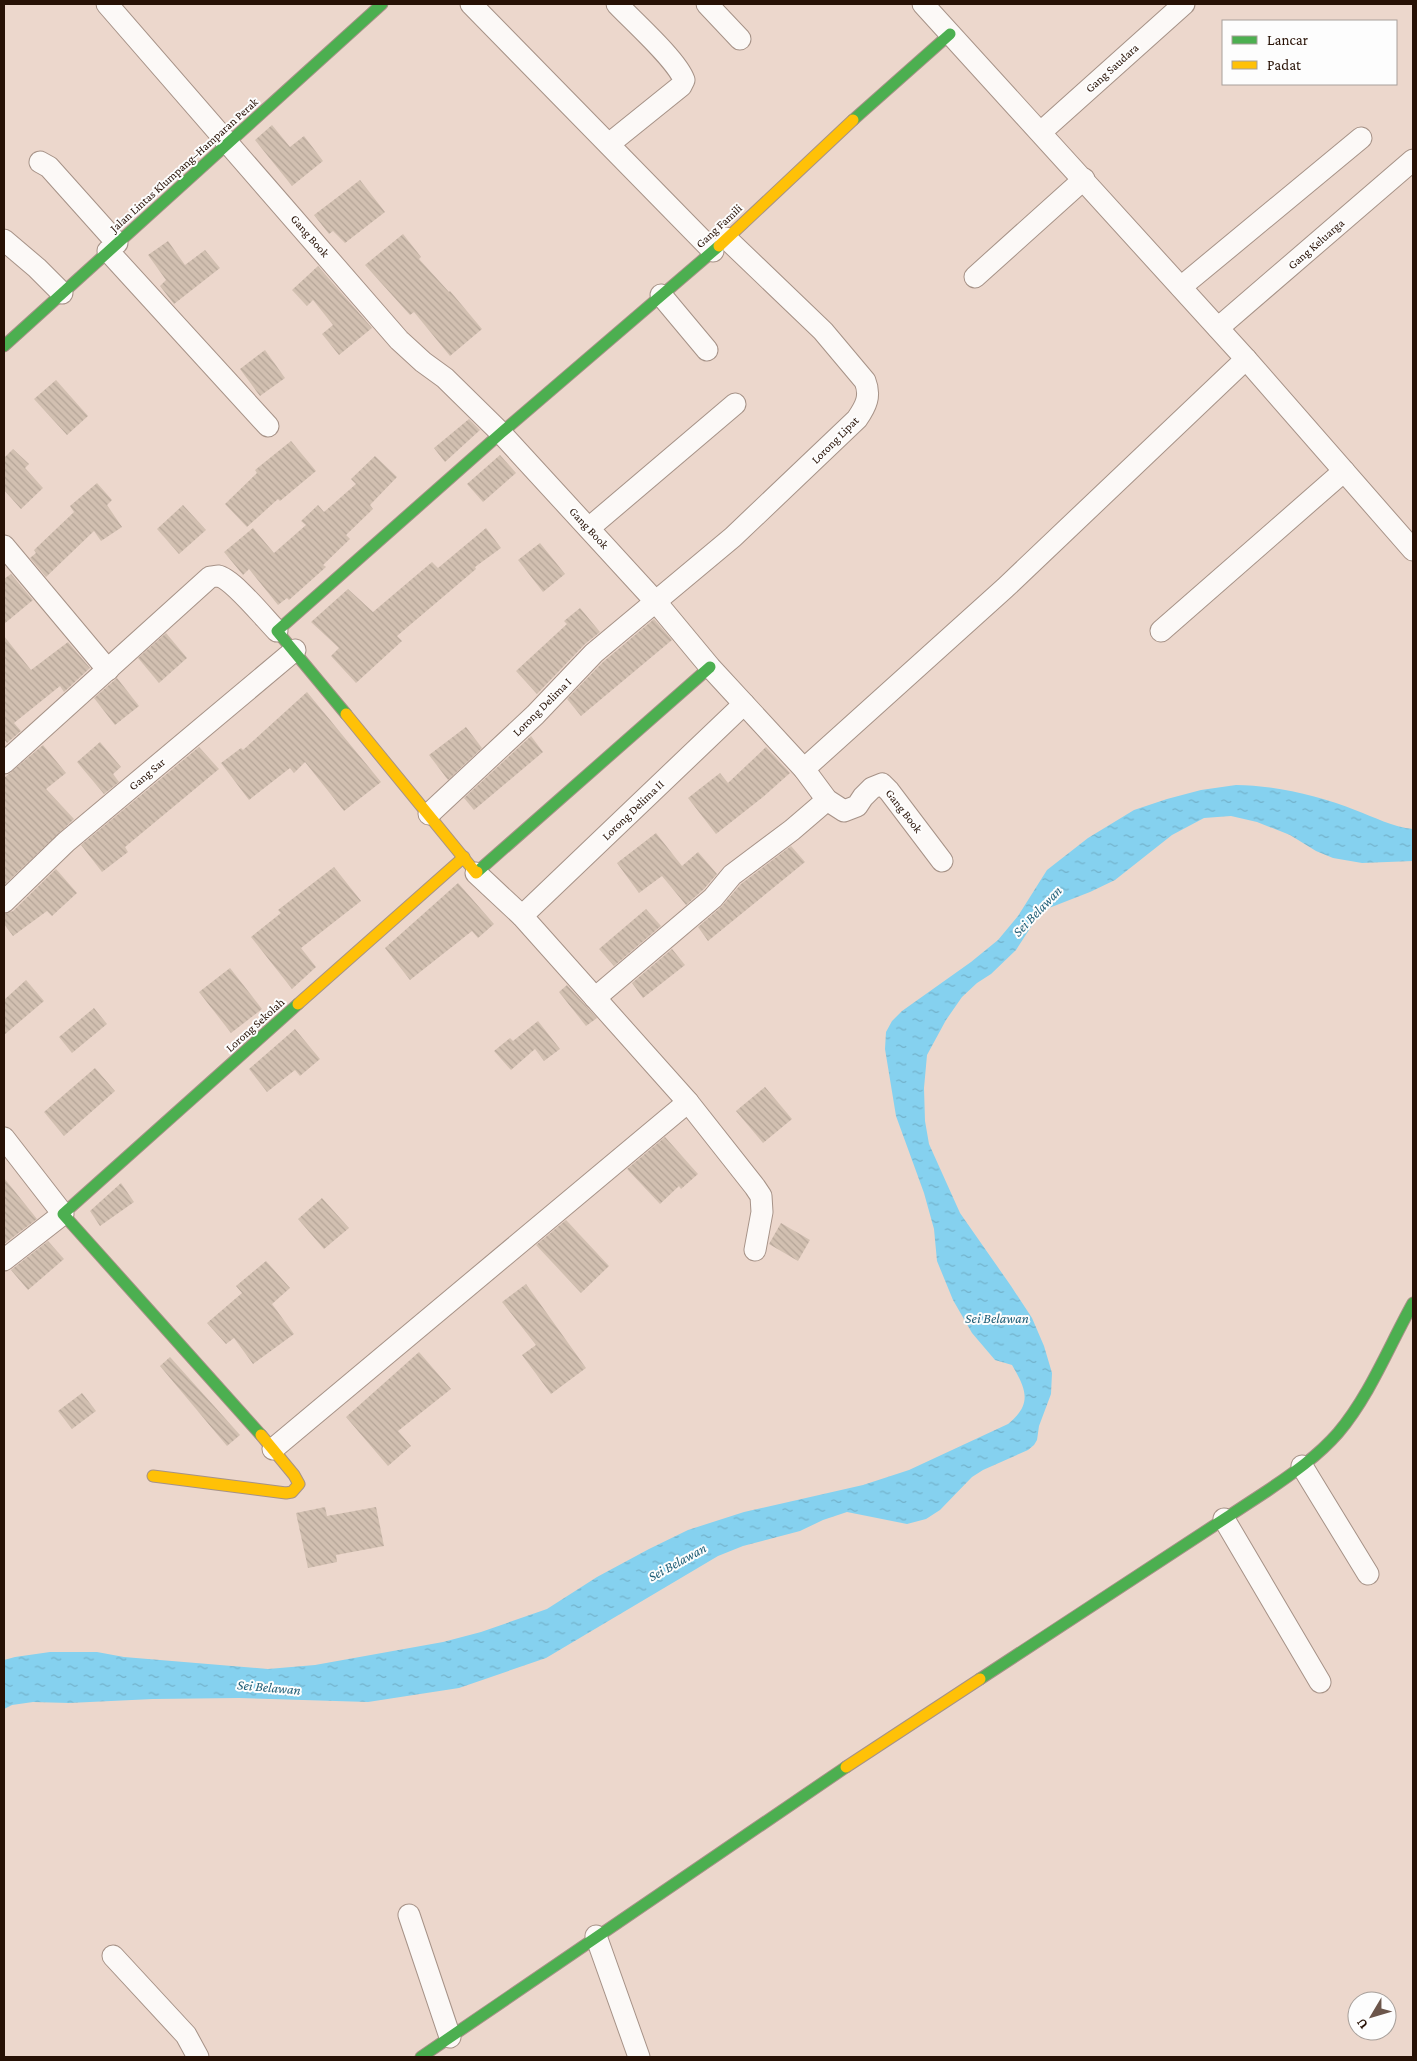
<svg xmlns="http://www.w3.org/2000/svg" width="1417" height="2061" font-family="'Crimson Pro',serif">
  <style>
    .water { fill: url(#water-ripples) }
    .building { fill: url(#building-back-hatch) }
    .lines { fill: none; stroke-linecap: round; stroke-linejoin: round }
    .street-casing { stroke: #a69287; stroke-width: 23 }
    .fast-casing { stroke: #a69287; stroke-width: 13 }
    .slow-casing { stroke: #a69287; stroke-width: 13 }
    .street { stroke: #fcf9f7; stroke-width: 21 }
    .fast { stroke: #4caf50; stroke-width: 11 }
    .slow { stroke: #ffc107; stroke-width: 11 }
    .labels { text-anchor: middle; stroke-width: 4; stroke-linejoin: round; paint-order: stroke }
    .street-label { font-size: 12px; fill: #271105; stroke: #fdfdfd }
    .water-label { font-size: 14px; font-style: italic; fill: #1d5c75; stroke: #fdfdfd }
  </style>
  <defs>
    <pattern id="water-ripples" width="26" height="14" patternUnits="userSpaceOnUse" patternTransform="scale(1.25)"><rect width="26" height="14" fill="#85d1ef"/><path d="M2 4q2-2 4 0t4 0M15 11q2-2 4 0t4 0" fill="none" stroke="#73b2cb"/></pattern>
    <pattern id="building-back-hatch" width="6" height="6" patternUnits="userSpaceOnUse" patternTransform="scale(1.25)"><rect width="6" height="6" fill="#d2c0b1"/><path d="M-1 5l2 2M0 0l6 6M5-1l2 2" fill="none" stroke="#b4a497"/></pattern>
  </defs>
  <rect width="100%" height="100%" fill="#ecd7cc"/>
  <path class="water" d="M 1236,785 C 1273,785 1320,796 1355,810 C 1374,817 1393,827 1413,829 L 1413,861 L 1362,863 L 1333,858 L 1316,851 L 1290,835 L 1257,822 L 1231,816 L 1204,818 L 1172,835 L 1115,880 L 1090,892 L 1049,908 L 1036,919 L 1016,950 L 991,974 L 977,983 L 962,997 L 946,1020 L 927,1055 L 924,1088 L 925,1121 L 929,1144 L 960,1213 L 1011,1286 L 1032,1318 L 1044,1346 L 1052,1373 L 1051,1394 L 1039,1426 L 1037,1440 L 1034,1445 L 1028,1450 L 983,1470 L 972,1477 L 940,1510 L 926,1519 L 907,1524 L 847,1512 L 823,1520 L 800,1531 L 743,1546 L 718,1556 L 546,1658 L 459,1688 L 368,1702 L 239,1698 L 153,1699 L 69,1703 L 33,1702 L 12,1705 L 4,1709 L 4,1660 L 15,1657 L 50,1652 L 97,1652 L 124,1657 L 268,1669 L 315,1665 L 443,1642 L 481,1632 L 547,1609 L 597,1577 L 649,1549 L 688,1530 L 744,1512 L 863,1485 L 909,1470 L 1008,1424 C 1033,1404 1026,1389 1012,1365 L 995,1360 L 972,1333 L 953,1300 L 937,1261 L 934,1229 L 924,1193 L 896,1116 L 885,1049 L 886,1032 L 892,1021 L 902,1011 L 971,962 L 998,940 L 1018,916 L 1047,870 L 1088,838 L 1134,810 L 1167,799 L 1201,790 Z"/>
  <g class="building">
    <polygon points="272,125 290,147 304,136 323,161 292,186 255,140"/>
    <polygon points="360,180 385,212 345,243 333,231 329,234 314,215"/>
    <polygon points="403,234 421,257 419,259 449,292 450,291 482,329 450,356 414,312 410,315 365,265"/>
    <polygon points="168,241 185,265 205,250 220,268 174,304 160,286 166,280 148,255"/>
    <polygon points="318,266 372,328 339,355 322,334 333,325 313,300 307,306 292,290"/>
    <polygon points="265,350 285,378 260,396 240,369"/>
    <polygon points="56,380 88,416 67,435 34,399"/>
    <polygon points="469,419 480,430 445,462 434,448"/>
    <polygon points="291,441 316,471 280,501 278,499 247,527 225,504 257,473 255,470"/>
    <polygon points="13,449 29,464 25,468 43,488 21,509 4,490 4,458"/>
    <polygon points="500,455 516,473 483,502 467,484"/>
    <polygon points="375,456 397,477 370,505 373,509 346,535 350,539 323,565 326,567 289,600 287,598 278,605 249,569 243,575 224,552 253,528 274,553 306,525 301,521 318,505 324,512 356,484 351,479"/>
    <polygon points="97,483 112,500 107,505 122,527 101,541 94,531 46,577 30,558 36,553 34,550 74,512 70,506"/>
    <polygon points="183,505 206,530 179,554 157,529"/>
    <polygon points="486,528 501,548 475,567 476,569 397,636 402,641 356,683 331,656 339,648 311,622 348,589 373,612 432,562 438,568"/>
    <polygon points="540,543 565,574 543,592 518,560"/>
    <polygon points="11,574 33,600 4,624 4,579"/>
    <polygon points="580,608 600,632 585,644 537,694 516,671 567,624 564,621"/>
    <polygon points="654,619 672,640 581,716 567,699 603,662"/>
    <polygon points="166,633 187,658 159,683 138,658"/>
    <polygon points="4,636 31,670 68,642 90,668 64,692 60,686 14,723 21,731 7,743 4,739"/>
    <polygon points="117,678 139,706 115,725 94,698"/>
    <polygon points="307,692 381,782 344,811 305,762 294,773 290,768 249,800 221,763 241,748 243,750"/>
    <polygon points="466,727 482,748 448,780 429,755"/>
    <polygon points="531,736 543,752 474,810 464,798"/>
    <polygon points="100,742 121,767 113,774 119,782 104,794 77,762"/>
    <polygon points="43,745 66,773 46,789 74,819 4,885 4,778"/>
    <polygon points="199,747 219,769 125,847 128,852 102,872 81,845"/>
    <polygon points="766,747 790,773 763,797 716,834 688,798 720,773 728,783"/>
    <polygon points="656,833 682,866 698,852 717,874 704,889 686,905 662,876 639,893 617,863"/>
    <polygon points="791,846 805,862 708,941 698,927 721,907 741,884"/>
    <polygon points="334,867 361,901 301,948 316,967 292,989 251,937 281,913 278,910"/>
    <polygon points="56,869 77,893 52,916 47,911 13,936 4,924 4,914 13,911"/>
    <polygon points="458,883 494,924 478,938 472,931 410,980 385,948"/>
    <polygon points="646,909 661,926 614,966 599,949"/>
    <polygon points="672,949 685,965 643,998 632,983"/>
    <polygon points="230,968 262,1009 231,1033 199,992"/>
    <polygon points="26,980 44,1001 4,1035 4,1000"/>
    <polygon points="567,985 597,1018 586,1026 559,992"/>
    <polygon points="94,1008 107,1024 72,1053 59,1037"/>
    <polygon points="538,1021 560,1049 544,1061 535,1049 511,1070 494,1051 510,1038 513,1041"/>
    <polygon points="295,1029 320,1059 300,1076 295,1070 267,1092 249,1069"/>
    <polygon points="95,1068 115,1091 64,1136 44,1112"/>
    <polygon points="765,1087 792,1119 763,1143 736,1111"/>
    <polygon points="665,1137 698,1174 681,1189 679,1186 660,1204 627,1169"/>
    <polygon points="4,1178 37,1219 4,1244"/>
    <polygon points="121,1183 134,1202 100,1226 90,1211"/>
    <polygon points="322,1198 349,1228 324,1249 298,1219"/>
    <polygon points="566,1220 609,1266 581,1293 536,1245"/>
    <polygon points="781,1223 810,1240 798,1261 769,1244"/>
    <polygon points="48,1241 64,1259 28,1290 11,1270"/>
    <polygon points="266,1261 290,1288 272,1304 294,1334 253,1364 234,1338 226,1344 207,1323 242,1293 236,1286"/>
    <polygon points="526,1284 586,1368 551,1394 522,1355 536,1345 502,1302"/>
    <polygon points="419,1352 451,1389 398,1431 411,1446 388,1466 346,1417"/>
    <polygon points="170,1357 240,1435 227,1446 160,1366"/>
    <polygon points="82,1393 96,1411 72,1429 58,1411"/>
    <polygon points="325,1507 327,1516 376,1507 384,1546 336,1555 337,1562 308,1568 296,1513"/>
  </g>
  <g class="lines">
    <defs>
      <g id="street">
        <polyline points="107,4 399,340 423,362 445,378 501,433 656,602 710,667 804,769 827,800 844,811 857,806 863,797 872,788 882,784 889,791 942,861"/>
        <polyline points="471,4 713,251"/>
        <polyline points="707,4 740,39"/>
        <polyline points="923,4 1246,359 1413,550"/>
        <polyline points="1041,132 1184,4"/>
        <path d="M 609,144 L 681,86 L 684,80 C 677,60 633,21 617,4"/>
        <polyline points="40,162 49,167 117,243"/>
        <polyline points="4,240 37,268 62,293"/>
        <polyline points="108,251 268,426"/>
        <polyline points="975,277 1084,179"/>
        <polyline points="1181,287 1361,138"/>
        <polyline points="661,295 707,350"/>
        <polyline points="1218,328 1413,160"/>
        <polyline points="589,528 735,404"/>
        <polyline points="4,546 108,670"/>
        <polyline points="1161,631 1344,471"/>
        <path d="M 4,763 L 210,577 C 212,577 216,576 218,576 C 232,578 266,620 277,631"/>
        <polyline points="804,769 1005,588 1246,359"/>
        <path d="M 429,814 L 535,715 L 594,653 L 733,537 L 857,419 C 866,406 871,396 865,381 L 823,331 L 726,238"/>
        <polyline points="476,873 522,916 688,1102 755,1187 761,1196 762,1212 755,1250"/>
        <polyline points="4,902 66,842 295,650"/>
        <polyline points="522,916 744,704"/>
        <polyline points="595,998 713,898 732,875 792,830 827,800"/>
        <polyline points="4,1138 63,1214 4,1260"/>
        <polyline points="273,1449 688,1102"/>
        <polyline points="1302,1466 1368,1574"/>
        <polyline points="1224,1519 1320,1682"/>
        <polyline points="409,1915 450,2037"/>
        <polyline points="596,1936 639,2057"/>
        <polyline points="113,1956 186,2035 198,2057"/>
      </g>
      <g id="fast">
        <polyline points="853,120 950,34"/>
        <polyline points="4,346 382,4"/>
        <polyline points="346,714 277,631 501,433 719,246"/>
        <polyline points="477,872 710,667"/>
        <polyline points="261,1435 63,1214 298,1004"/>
        <path d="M 980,1679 L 1267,1491 C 1292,1474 1318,1456 1338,1433 C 1370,1395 1389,1346 1413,1303"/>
        <polyline points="421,2057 846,1767"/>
      </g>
      <g id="slow">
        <polyline points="719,246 853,120"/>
        <polyline points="346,714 476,873 477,872"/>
        <polyline points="298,1004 464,857"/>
        <polyline points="153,1476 286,1493 292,1492 299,1484 294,1475 261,1435"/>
        <polyline points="846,1767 980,1679"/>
      </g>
    </defs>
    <use href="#street" class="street-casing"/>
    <use href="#fast" class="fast-casing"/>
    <use href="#slow" class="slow-casing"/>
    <use href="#street" class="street"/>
    <use href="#fast" class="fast"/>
    <use href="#slow" class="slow"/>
  </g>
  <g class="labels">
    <g class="street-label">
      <text transform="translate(1112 68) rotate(-42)" y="4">Gang Saudara</text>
      <text transform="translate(184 165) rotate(-42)" y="4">Jalan Lintas Klumpang–Hamparan Perak</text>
      <text transform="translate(719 226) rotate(-43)" y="4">Gang Famili</text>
      <text transform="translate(310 236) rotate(49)" y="4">Gang Book</text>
      <text transform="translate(1316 244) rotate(-41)" y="4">Gang Keluarga</text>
      <text transform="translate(835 440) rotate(-45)" y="4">Lorong Lipat</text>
      <text transform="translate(589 528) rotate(47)" y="4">Gang Book</text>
      <text transform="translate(542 707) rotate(-45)" y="4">Lorong Delima I</text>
      <text transform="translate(147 774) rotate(-40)" y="4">Gang Sar</text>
      <text transform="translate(633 810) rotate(-44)" y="4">Lorong Delima II</text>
      <text transform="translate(904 811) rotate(52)" y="4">Gang Book</text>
      <text transform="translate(255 1025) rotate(-42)" y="4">Lorong Sekolah</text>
    </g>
    <g class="water-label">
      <text transform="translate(1037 911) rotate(-46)" y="5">Sei Belawan</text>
      <text x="997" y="1323">Sei Belawan</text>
      <text transform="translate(677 1562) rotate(-29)" y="5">Sei Belawan</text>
      <text transform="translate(269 1687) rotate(5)" y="5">Sei Belawan</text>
    </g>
  </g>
  <rect width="1417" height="2061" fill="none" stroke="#271105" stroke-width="10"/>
  <rect x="1222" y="20" width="175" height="65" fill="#fdfdfd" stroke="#a79f9a"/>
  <rect x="1232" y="36" width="25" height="8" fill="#4caf50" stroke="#a79f9a"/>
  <text x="1267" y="45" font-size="15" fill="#271105">Lancar</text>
  <rect x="1232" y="61" width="25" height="8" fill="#ffc107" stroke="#a79f9a"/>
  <text x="1267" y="70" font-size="15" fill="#271105">Padat</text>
  <g transform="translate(1372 2016) rotate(232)"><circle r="24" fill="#fdfdfd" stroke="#a79f9a"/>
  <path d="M0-4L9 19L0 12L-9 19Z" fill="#6c564b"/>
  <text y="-8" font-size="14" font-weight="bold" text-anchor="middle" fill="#271105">U</text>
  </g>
</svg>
